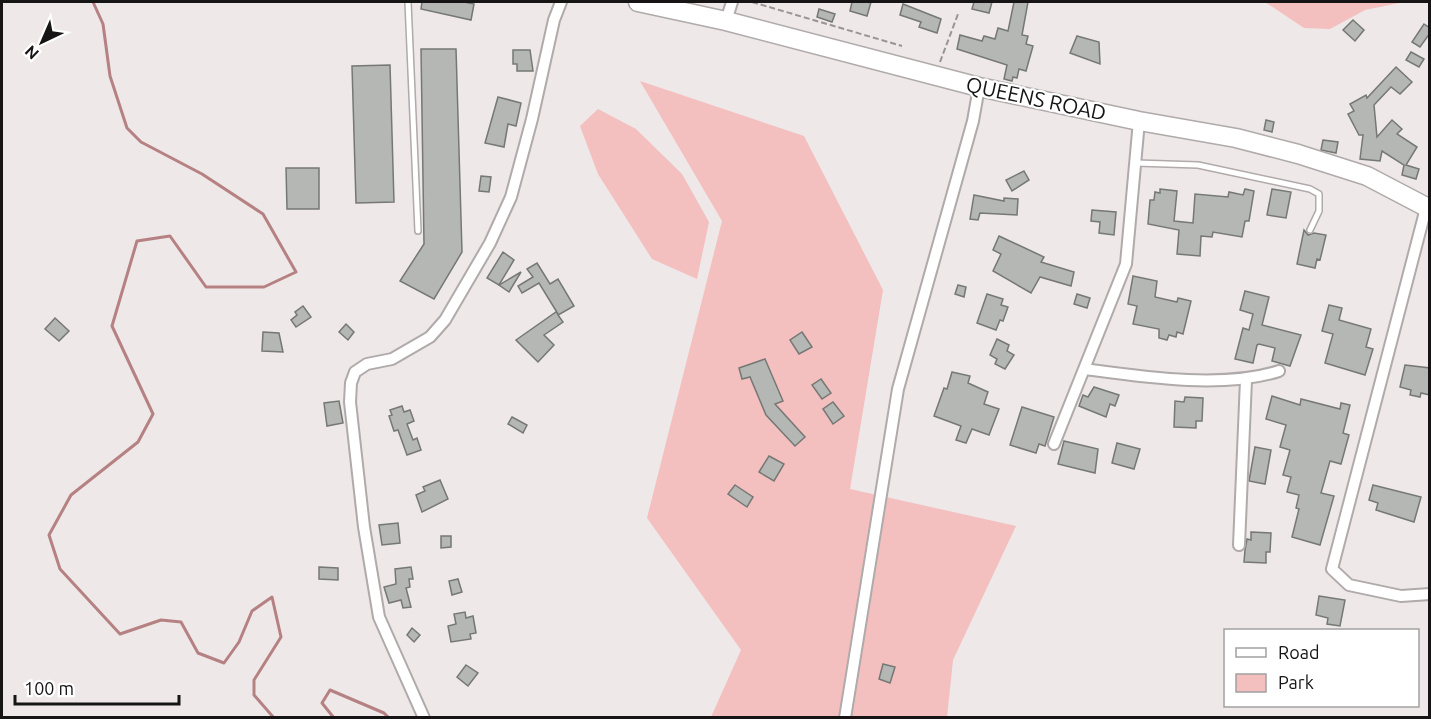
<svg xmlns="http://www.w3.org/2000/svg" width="1431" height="719" font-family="Ubuntu,sans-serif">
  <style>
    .green { fill: #f4bfbf }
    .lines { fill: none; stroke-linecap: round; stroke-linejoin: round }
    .stream { stroke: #b68182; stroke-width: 3 }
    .building { fill: #b4b7b3; stroke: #757875; stroke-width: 1.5 }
    .service-casing { stroke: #b0aaaa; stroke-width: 8 }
    .minor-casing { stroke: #b0aaaa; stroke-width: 14 }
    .trunk-casing { stroke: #b0aaaa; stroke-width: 21 }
    .path { stroke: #999595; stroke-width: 2; stroke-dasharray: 6 3; stroke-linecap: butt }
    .service { stroke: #fff; stroke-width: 5 }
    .minor { stroke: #fff; stroke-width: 10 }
    .trunk { stroke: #fff; stroke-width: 18 }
    .labels { text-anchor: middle; stroke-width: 4.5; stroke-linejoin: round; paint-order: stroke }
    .street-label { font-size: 21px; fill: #161414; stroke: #fff }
  </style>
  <rect width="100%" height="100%" fill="#eee8e8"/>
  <g class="green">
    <polygon points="1265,2 1404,2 1365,10 1330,29 1304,28"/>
    <polygon points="640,81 804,136 883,290 850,489 1016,526 953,660 947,717 711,717 741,650 647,518 722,221"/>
    <polygon points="598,109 636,129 682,174 709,222 697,279 652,259 598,174 580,126"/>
  </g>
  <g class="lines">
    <g class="stream">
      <polyline points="93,2 103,24 110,76 127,128 141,142 202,174 263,214 296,272 264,287 206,287 170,236 137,241 112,326 153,414 138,442 71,495 49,535 60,569 120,634 161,620 181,622 198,653 224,663 239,642 252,611 272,597 281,637 254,680 254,695 274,718"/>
      <polyline points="334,718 322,703 330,690 384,713 389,718"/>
    </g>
  </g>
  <g class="building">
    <polygon points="422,2 464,2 474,4 471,20 421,9"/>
    <polygon points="852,2 871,2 867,16 850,11"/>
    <polygon points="974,2 992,2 989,13 972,9"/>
    <polygon points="1014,2 1028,2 1022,35 1028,36 1026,44 1033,46 1026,71 1019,69 1017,78 1013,77 1012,81 1004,79 1007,65 957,49 960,35 982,41 984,36 995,39 998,28 1008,31"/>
    <polygon points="903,4 941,19 937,33 919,27 921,22 900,15"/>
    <polygon points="819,9 835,14 832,22 817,17"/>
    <polygon points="1353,20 1364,30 1355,41 1343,30"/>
    <polygon points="1424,24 1430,28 1430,33 1420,47 1412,42"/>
    <polygon points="1077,36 1099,42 1100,64 1070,53"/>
    <polygon points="421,49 456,49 462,252 434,299 400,281 424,244"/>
    <polygon points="513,50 530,50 533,71 517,71 517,64 513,64"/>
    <polygon points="1411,52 1424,59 1419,67 1406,60"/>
    <polygon points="390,65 394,202 356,203 352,66"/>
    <polygon points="1396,67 1412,82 1400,94 1391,87 1374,105 1377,137 1392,120 1402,129 1397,134 1417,147 1406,165 1419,169 1416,179 1402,175 1404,165 1382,151 1380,161 1360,159 1363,135 1359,135 1348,114 1354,111 1350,104 1366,95 1367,98"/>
    <polygon points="498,97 521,103 516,126 508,124 504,147 485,143"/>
    <polygon points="1266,120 1274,122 1272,132 1264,130"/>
    <polygon points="1323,140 1338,142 1336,153 1321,150"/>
    <polygon points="286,168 319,168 319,209 287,209"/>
    <polygon points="1024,171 1029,180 1012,191 1006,180"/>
    <polygon points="481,176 491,177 489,192 479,191"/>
    <polygon points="1160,189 1177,191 1174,221 1193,223 1195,194 1228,197 1229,192 1243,195 1245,189 1254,191 1249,221 1245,221 1242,237 1213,232 1212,237 1201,236 1200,256 1177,254 1179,230 1148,224 1150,200 1154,200 1155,192 1160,193"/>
    <polygon points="1272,189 1291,192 1286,218 1267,215"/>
    <polygon points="974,195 1004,201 1004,198 1018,199 1017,215 980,213 978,220 970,219"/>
    <polygon points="1092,210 1116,212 1114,235 1099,233 1100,222 1091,221"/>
    <polygon points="1304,230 1308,235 1314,233 1326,235 1320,260 1317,259 1315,268 1297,264"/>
    <polygon points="999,236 1044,257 1041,262 1074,272 1071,286 1040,277 1031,293 993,271 1001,254 993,250"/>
    <polygon points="503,252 514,260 499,285 487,278"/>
    <polygon points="537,263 550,284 558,279 574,306 558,315 563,322 544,335 554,345 538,362 516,340 556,312 558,314 539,283 522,293 518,286 533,277 527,269"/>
    <polygon points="521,272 509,292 499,285"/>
    <polygon points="1133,276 1157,281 1155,297 1177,302 1178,298 1191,301 1183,334 1177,332 1176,337 1169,335 1167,340 1159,338 1159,329 1133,324 1137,306 1128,304"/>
    <polygon points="958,285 966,287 964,297 955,294"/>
    <polygon points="1245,291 1269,297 1262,325 1301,335 1290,366 1272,361 1275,348 1259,344 1257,345 1253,363 1235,359 1243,328 1249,330 1253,314 1240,310"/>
    <polygon points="987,294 1003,299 1001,305 1008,307 1003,321 1000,320 996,330 977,323"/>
    <polygon points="1077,294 1090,298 1087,308 1074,304"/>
    <polygon points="1329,305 1342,308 1339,320 1371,329 1366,347 1373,349 1365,375 1325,363 1333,334 1322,331"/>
    <polygon points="303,306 311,317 296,327 291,320 297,315 295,312"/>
    <polygon points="55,318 69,331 59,341 45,329"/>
    <polygon points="346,324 354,332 348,340 339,332"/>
    <polygon points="263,332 279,333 283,352 262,351"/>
    <polygon points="802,332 812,347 799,354 790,340"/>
    <polygon points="997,339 1009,345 1007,351 1014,355 1005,369 995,364 997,359 990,355"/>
    <polygon points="765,359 783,401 775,404 805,437 795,446 766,415 750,377 742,379 739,368"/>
    <polygon points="1405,365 1430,368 1430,395 1421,393 1420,397 1410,395 1411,390 1400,387"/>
    <polygon points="952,372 970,376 968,383 988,392 984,404 999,409 989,435 972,429 966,443 956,440 961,426 934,416 944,388 947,389"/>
    <polygon points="821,379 831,393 822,399 812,385"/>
    <polygon points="1094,387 1119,395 1115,406 1110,404 1106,417 1079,406 1083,395 1088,397"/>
    <polygon points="1272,396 1300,405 1301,399 1340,409 1341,403 1350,405 1343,433 1349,435 1341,464 1330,461 1321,493 1334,496 1320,545 1292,537 1299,509 1296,508 1299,495 1287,492 1291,477 1283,475 1290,450 1280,447 1286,425 1266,419"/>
    <polygon points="1185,397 1203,398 1202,421 1196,421 1196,428 1174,427 1175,401 1184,402"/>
    <polygon points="339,401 343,423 327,426 324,403"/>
    <polygon points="833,402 844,416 833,424 823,409"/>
    <polygon points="402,406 404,412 410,410 414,421 407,424 413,440 417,438 421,450 407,455 398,430 394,431 389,416 392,415 390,410"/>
    <polygon points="1022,407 1054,417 1045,446 1039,444 1036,453 1010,445"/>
    <polygon points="512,417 527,425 523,433 508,424"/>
    <polygon points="1064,441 1098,449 1095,473 1058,464"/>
    <polygon points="1117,443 1140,449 1134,469 1112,463"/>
    <polygon points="1255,447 1271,450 1265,484 1249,481"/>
    <polygon points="769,456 784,464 774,481 759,472"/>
    <polygon points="440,480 448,499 422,512 416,495 425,491 423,487"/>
    <polygon points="735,485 753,497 747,507 728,494"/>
    <polygon points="1373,485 1421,497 1414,522 1376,510 1378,503 1369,500"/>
    <polygon points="398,523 400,543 382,545 379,525"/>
    <polygon points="1251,532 1271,533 1270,552 1266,552 1266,563 1244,562 1245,550 1247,539 1251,540"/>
    <polygon points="441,536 451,536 451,547 441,548"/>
    <polygon points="319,567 338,568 338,580 319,579"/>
    <polygon points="411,567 413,579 409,579 410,587 406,588 411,607 403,608 401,600 389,603 384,587 396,584 395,569"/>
    <polygon points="458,579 462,592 452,595 449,581"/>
    <polygon points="1319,596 1345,600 1340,626 1327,624 1328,618 1316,615"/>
    <polygon points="465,612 466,618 473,616 476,633 470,634 471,639 451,642 448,626 456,624 454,614"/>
    <polygon points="412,628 420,635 414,642 407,635"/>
    <polygon points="883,664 895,667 890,683 879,679"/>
    <polygon points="466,665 478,673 468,686 457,677"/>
  </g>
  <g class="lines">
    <defs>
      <g id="service">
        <polyline points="408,2 418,231"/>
        <polyline points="1136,163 1198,165 1310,189 1319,194 1319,211 1310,230"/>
      </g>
      <g id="minor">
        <polyline points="726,21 732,2"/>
        <polyline points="1426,208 1332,569 1349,585 1401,596 1430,594"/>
        <path d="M 1085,369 C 1144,377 1223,389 1279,371"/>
        <polyline points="1054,444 1126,264 1139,121"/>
        <polyline points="1239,545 1246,380"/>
        <polyline points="424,718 379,617 364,527 350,402 351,383 355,372 367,364 392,359 430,337 445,320 490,243 511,197 532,119 554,20 561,2"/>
        <polyline points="845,718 898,389 973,121 979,87"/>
      </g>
      <polyline id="trunk" points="638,2 726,21 979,87 1139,121 1236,138 1298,154 1367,176 1430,209"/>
    </defs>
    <use href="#service" class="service-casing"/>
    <use href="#minor" class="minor-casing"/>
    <use href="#trunk" class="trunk-casing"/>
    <g class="path">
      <polyline points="752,2 902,46"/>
      <polyline points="940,62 958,14"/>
    </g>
    <use href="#service" class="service"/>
    <use href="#minor" class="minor"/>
    <use href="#trunk" class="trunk"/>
  </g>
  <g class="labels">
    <g class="street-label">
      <text transform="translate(1036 99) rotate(12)" y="7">QUEENS ROAD</text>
    </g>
  </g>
  <rect width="1431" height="719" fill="none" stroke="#161414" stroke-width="6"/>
  <rect x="1224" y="629" width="195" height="78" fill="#ffffff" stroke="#a2a1a1" stroke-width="1.5"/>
  <rect x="1236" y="648" width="30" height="9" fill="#ffffff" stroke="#a2a1a1" stroke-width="1.5"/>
  <text x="1278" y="659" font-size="18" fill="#161414">Road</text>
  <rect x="1236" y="674" width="30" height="18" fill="#f4bfbf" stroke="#a2a1a1" stroke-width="1.5"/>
  <text x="1278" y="689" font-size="18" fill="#161414">Park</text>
  <g transform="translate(42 42) rotate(224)" stroke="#ffffff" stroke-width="4.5" paint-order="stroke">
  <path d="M0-4.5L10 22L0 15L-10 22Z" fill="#161414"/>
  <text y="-9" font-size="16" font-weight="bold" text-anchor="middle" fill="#161414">N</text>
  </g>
  <path d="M15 695v9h164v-9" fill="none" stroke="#161414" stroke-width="3"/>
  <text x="24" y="695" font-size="18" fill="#161414" stroke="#ffffff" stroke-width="4.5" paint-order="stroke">100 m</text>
</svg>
